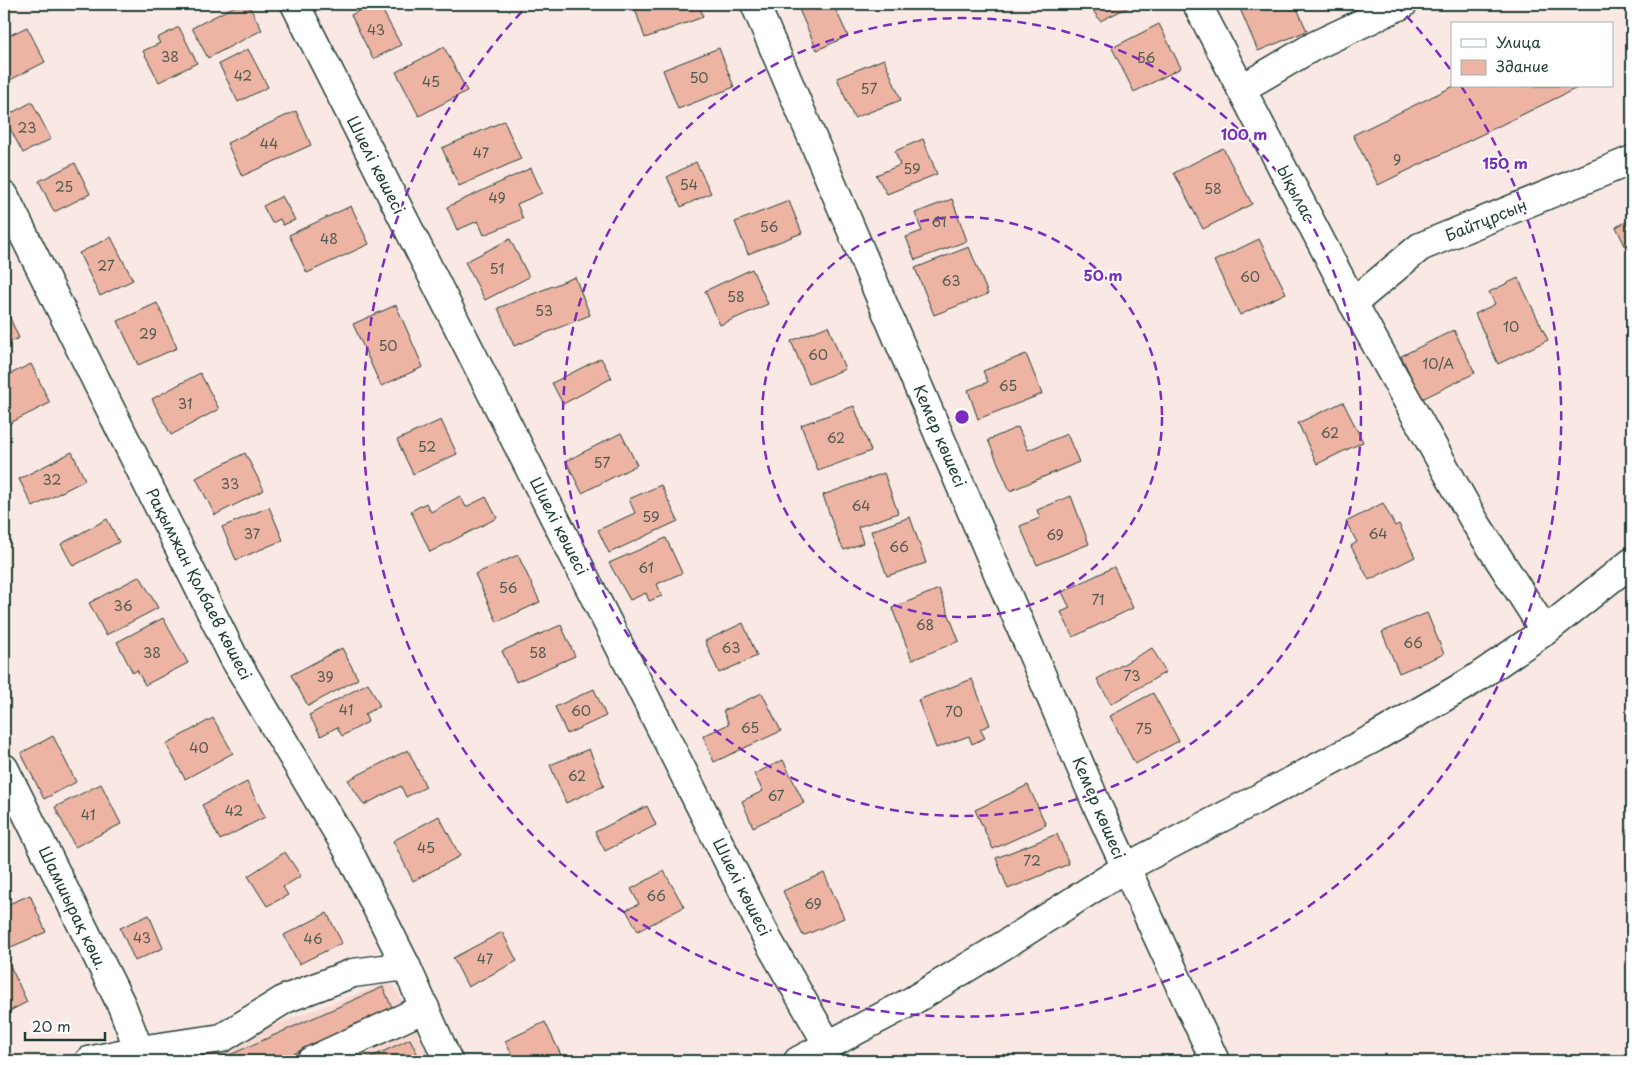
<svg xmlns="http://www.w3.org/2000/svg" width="1636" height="1065" font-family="'Playpen Sans',sans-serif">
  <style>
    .built { fill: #f6d8d1 }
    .building { fill: #edb4a4; stroke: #1f3d34 }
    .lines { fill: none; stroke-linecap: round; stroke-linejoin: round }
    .minor-casing { stroke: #1f3d34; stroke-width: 31 }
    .minor { stroke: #fff; stroke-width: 28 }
    .ring { fill: none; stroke: #7b2cbf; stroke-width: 2.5; stroke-dasharray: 9 6 }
    .labels { text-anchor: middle; stroke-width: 4; stroke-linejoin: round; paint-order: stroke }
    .number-label { font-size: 14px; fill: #525b50 }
    .street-label { font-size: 16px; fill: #1f3d34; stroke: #fff }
    .centre { fill: #7b2cbf; stroke: #fff; stroke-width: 2.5 }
    .ring-label { font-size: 15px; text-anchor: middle; font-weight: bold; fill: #7b2cbf; stroke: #fff; stroke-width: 4; stroke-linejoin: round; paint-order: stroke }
  </style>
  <rect width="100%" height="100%" fill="#fae8e4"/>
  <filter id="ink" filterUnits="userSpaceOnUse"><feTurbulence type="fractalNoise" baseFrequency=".02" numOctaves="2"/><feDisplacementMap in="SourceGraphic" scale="10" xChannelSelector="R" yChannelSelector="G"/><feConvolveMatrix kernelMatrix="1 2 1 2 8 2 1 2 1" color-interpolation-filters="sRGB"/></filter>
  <g filter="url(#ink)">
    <polygon class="built" points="392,981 431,1061 176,1061"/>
    <g class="building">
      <polygon points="239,4 248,4 262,30 208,58 192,28"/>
      <polygon points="372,4 379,4 401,45 373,59 351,15"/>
      <polygon points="649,4 699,4 703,17 645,38 635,9"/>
      <polygon points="799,4 833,4 848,36 817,50 797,5"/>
      <polygon points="1089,4 1135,4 1100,21"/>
      <polygon points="1238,4 1295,4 1307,31 1258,51"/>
      <polygon points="1622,4 1632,4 1632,9 1626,12"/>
      <polygon points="1159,24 1181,68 1134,92 1112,48"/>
      <polygon points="27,27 45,62 4,83 4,54 5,53 4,38"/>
      <polygon points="179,27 197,63 159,82 143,51 160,43 157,38"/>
      <polygon points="444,47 467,91 419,116 396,72"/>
      <polygon points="719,48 734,87 678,109 663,70"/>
      <polygon points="248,49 268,87 238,102 219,64"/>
      <polygon points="884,59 901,100 854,118 837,78"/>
      <polygon points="1454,86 1581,86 1378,185 1353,135"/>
      <polygon points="32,102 51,139 23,153 4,117"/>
      <polygon points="296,111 311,145 242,176 227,143"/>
      <polygon points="504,121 521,159 459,186 442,148"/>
      <polygon points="923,139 937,174 887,194 876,175 900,165 895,151"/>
      <polygon points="1223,148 1252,204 1203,229 1174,173"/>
      <polygon points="696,162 711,193 681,207 667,177"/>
      <polygon points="75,163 90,194 54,212 39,181"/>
      <polygon points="531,168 542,193 517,204 523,219 484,235 478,221 457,230 447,207"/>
      <polygon points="282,196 295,220 283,225 280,219 272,223 263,206"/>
      <polygon points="952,199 967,241 915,260 906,237 922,231 915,213"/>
      <polygon points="789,201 802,233 748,254 735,222"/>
      <polygon points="351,206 369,244 307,273 289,235"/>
      <polygon points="1632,219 1632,260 1616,227"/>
      <polygon points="111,237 133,280 100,296 79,253"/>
      <polygon points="510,239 529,277 485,300 465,262"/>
      <polygon points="1259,239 1286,293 1240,315 1214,261"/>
      <polygon points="969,247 988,294 934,315 915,268"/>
      <polygon points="752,269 768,304 720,325 705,291"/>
      <polygon points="575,277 590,315 514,346 498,308"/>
      <polygon points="1518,278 1548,340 1498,364 1475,314 1495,304 1489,292"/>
      <polygon points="157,303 177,348 138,365 118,321"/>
      <polygon points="4,305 19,338 4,345"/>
      <polygon points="396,305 423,367 381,386 353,324"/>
      <polygon points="828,326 845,369 809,384 791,341"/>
      <polygon points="1454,330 1475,373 1422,399 1401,356"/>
      <polygon points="1026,354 1042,394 978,419 968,390 988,382 983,371"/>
      <polygon points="601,358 612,378 563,404 552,383"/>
      <polygon points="31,364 50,403 4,426 4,377"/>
      <polygon points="200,373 219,409 171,435 152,399"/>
      <polygon points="1343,402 1363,442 1317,464 1298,423"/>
      <polygon points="854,406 871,451 818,471 801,425"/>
      <polygon points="441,420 457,454 413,474 397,440"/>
      <polygon points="1018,427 1028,450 1067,434 1079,462 1010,491 988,440"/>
      <polygon points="621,433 637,465 582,493 566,461"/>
      <polygon points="72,452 85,480 33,507 19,479"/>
      <polygon points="245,453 264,490 215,515 196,478"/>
      <polygon points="884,473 898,513 858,527 863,543 844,550 838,539 823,495"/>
      <polygon points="661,485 678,521 609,553 598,530 635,513 629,499"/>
      <polygon points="460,496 466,507 486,497 497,518 430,552 411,511 426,503 431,512"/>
      <polygon points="1071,496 1089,544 1037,565 1020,526 1040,518 1037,510"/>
      <polygon points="1383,503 1395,526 1399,524 1415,557 1369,580 1351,546 1357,542 1346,522"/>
      <polygon points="269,507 283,540 236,560 222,527"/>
      <polygon points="910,517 926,563 887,576 871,531"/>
      <polygon points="107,519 119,542 73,566 61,544"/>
      <polygon points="666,538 682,573 657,584 662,596 649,601 646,593 630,600 609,563"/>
      <polygon points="518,555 540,602 497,622 475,574"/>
      <polygon points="1114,567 1133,608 1073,637 1061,612 1070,608 1062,592"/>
      <polygon points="140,576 158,608 106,635 89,603"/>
      <polygon points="939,589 959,641 912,660 892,608"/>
      <polygon points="1427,613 1444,654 1399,673 1382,632"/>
      <polygon points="163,618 188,663 145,685 137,670 133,673 117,642"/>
      <polygon points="743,623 757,656 719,673 705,641"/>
      <polygon points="561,625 575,656 516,682 502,651"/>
      <polygon points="342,648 358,679 308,706 291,675"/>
      <polygon points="1152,648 1166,672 1111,704 1097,679"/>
      <polygon points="972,679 990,725 980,729 985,738 972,744 969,736 936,748 918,700"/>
      <polygon points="368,683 380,706 365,714 368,722 342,736 337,727 321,736 309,715"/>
      <polygon points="594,689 606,716 567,734 555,707"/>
      <polygon points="762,693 781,731 714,762 703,736 729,724 723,711"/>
      <polygon points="1153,693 1179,741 1135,764 1110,716"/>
      <polygon points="213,718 233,753 185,779 166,744"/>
      <polygon points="53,736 76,782 44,799 21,753"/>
      <polygon points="589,749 604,786 566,803 550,765"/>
      <polygon points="408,750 426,787 406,797 401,786 364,805 348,780"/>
      <polygon points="783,760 804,803 753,827 742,801 763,791 754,774"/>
      <polygon points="247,782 265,817 220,840 202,805"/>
      <polygon points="101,784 121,824 75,847 55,807"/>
      <polygon points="1028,785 1046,825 993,849 975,810"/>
      <polygon points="647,806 656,825 605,851 595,832"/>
      <polygon points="439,816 460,856 413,881 393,841"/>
      <polygon points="1057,834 1069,864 1008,889 996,858"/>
      <polygon points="285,852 301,876 283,887 288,895 267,906 248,876"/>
      <polygon points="664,871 684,907 638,931 626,910 639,904 631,889"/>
      <polygon points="824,873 844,918 803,936 783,891"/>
      <polygon points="30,895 46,932 4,950 4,906"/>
      <polygon points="327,913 342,943 299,964 284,935"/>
      <polygon points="149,915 163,948 135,961 120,928"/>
      <polygon points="502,932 517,961 468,987 453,958"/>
      <polygon points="8,961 27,1002 4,1014 4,963"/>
      <polygon points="383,987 393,1010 277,1061 216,1061"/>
      <polygon points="545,1022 561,1055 548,1061 515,1061 505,1041"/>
      <polygon points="410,1039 421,1061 363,1061"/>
      <polygon points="1605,1054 1609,1061 1591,1061"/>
    </g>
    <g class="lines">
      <defs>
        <g id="minor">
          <polyline points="295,4 769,942 828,1045"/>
          <polyline points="755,4 1097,805 1215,1061"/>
          <polyline points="1241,89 1314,46 1403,4"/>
          <polyline points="4,195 234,658 347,848 406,966"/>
          <polyline points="1353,303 1420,247 1632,160"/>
          <polyline points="1545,631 1632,562"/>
          <polyline points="4,768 122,1006 139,1050"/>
          <polyline points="89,1061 139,1050 222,1038 285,999 353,973 406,966 448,1061"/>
          <polyline points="311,1061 425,1008"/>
          <polyline points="798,1061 912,1001 1009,942 1125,868 1374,738 1472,681 1545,631 1475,522 1353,303 1197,4"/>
        </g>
      </defs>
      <use href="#minor" class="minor-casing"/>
      <use href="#minor" class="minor"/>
    </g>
  </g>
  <g class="ring">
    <circle cx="962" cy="417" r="200"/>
    <circle cx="962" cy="417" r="399"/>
    <path d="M1396 5A599 599 0 0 1 1450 69M1461 86A599 599 0 1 1 528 5"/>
  </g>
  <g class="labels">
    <g class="number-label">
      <text x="376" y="35">43</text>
      <text x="170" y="62">38</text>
      <text x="1146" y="63">56</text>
      <text x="243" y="81">42</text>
      <text x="699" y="83">50</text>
      <text x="431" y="87">45</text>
      <text x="869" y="94">57</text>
      <text x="27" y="133">23</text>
      <text x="269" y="149">44</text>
      <text x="481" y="158">47</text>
      <text x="1397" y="165">9</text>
      <text x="912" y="174">59</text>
      <text x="689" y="190">54</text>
      <text x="64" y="192">25</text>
      <text x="1213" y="194">58</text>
      <text x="497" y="203">49</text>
      <text x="939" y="227">61</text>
      <text x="769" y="232">56</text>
      <text x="329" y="244">48</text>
      <text x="106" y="271">27</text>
      <text x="497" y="274">51</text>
      <text x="1250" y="282">60</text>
      <text x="951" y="286">63</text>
      <text x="736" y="302">58</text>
      <text x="544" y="316">53</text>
      <text x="1511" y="332">10</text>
      <text x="148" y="339">29</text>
      <text x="388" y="351">50</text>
      <text x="818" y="360">60</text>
      <text x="1438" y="369">10/А</text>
      <text x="1008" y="391">65</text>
      <text x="185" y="409">31</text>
      <text x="1330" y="438">62</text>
      <text x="836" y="443">62</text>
      <text x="427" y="452">52</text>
      <text x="602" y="468">57</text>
      <text x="52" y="485">32</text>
      <text x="230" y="489">33</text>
      <text x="861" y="511">64</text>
      <text x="651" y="522">59</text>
      <text x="252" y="539">37</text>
      <text x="1378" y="539">64</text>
      <text x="1055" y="540">69</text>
      <text x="899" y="552">66</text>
      <text x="646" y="573">61</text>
      <text x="508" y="593">56</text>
      <text x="1098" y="605">71</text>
      <text x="123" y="611">36</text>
      <text x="925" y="630">68</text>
      <text x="1413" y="648">66</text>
      <text x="731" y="653">63</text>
      <text x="152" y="658">38</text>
      <text x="538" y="658">58</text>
      <text x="1132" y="681">73</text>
      <text x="325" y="682">39</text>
      <text x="346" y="715">41</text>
      <text x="581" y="716">60</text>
      <text x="954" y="717">70</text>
      <text x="750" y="733">65</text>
      <text x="1144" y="734">75</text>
      <text x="199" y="753">40</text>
      <text x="577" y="781">62</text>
      <text x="776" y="801">67</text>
      <text x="234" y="816">42</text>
      <text x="88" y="820">41</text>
      <text x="426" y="853">45</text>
      <text x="1032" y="866">72</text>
      <text x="656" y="901">66</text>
      <text x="813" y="909">69</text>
      <text x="142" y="943">43</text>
      <text x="313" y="944">46</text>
      <text x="485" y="964">47</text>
    </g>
    <g class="street-label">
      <text transform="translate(376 165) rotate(63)" y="6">Шиелі көшесі</text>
      <text transform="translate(1296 193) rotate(62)" y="6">Ықылас</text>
      <text transform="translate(1486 220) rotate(-22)" y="6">Байтұрсын</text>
      <text transform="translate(940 436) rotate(67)" y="6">Кемер көшесі</text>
      <text transform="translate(559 526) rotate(63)" y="6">Шиелі көшесі</text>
      <text transform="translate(199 584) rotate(63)" y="6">Рақымжан Қолбаев көшесі</text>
      <text transform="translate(1099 808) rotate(67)" y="6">Кемер көшесі</text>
      <text transform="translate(742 887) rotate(63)" y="6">Шиелі көшесі</text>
      <text transform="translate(73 908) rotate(64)" y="6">Шамшырақ көш.</text>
    </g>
  </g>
  <circle cx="962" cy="417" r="8" class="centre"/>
  <g class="ring-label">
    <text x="1244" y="140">100 m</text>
    <text x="1505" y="169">150 m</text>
    <text x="1103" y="281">50 m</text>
  </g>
  <rect width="1636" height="1065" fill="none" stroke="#fff" stroke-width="20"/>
  <rect x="10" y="10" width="1616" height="1045" fill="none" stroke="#1f3d34" stroke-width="2" filter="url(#ink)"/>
  <rect x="1451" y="22" width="162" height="65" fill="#ffffff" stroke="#a5b1ae"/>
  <rect x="1461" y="39" width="25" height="8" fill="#ffffff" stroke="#a5b1ae"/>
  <text x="1496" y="48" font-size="15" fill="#1f3d34">Улица</text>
  <rect x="1461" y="60" width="25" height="15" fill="#edb4a4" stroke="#a5b1ae"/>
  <text x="1496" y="72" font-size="15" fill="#1f3d34">Здание</text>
  <path d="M25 1032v8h80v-8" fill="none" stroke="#1f3d34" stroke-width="2.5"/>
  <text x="32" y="1032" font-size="15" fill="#1f3d34" stroke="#ffffff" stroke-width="4" paint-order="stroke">20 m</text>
</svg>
